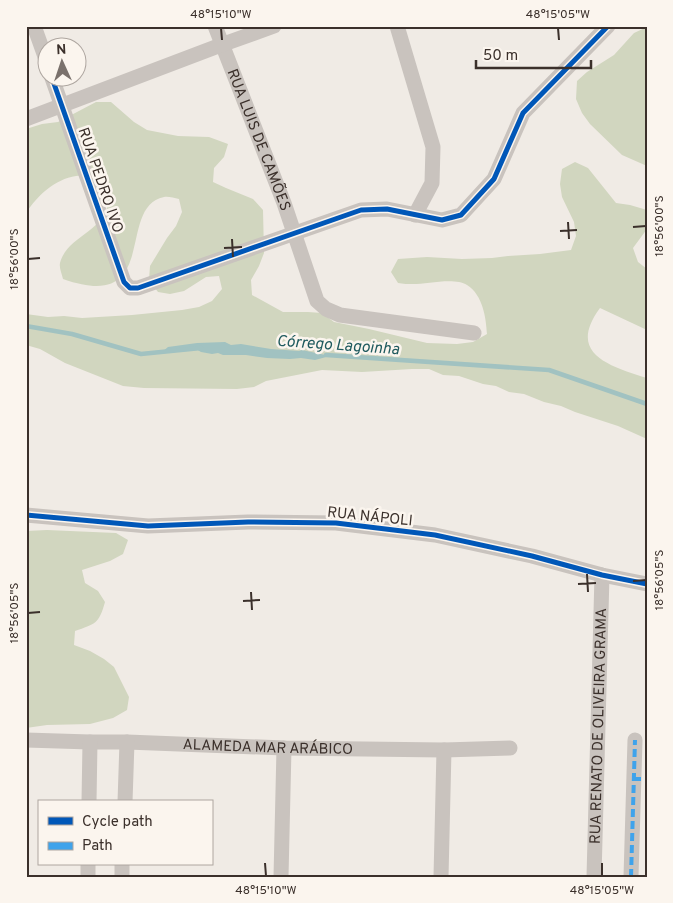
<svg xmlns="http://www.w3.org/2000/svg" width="673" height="903" font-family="Overpass,sans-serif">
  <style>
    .green { fill: #d1d6bf }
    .water { fill: #a1c2c1 }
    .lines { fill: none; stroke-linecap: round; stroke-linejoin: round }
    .stream { stroke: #a1c2c1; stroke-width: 4.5 }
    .minor { stroke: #c9c3be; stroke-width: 15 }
    .quiet { stroke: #3fa3eb; stroke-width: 4; stroke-dasharray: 8 4; stroke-linecap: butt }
    .cycleway-casing { stroke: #fbf5ee; stroke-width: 8 }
    .cycleway { stroke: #0057b8; stroke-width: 5 }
    .ticks { fill: none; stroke: #3b302b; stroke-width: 2 }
    .labels { text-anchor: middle; stroke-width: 5; stroke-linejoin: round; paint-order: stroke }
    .street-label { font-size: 15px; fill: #3b302b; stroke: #fbf5ee }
    .water-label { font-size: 16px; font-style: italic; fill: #1f5a5e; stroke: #fbf5ee }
    .neatline { fill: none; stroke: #3b302b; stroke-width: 2 }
    .ticks-label { font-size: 12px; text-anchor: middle; fill: #3b302b }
  </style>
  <rect width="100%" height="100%" fill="#f0ebe5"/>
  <g class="green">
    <polygon points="647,27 647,166 622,155 590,124 582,113 576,99 577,81 587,72 614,55 634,33"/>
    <path d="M 96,102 L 111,102 L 134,122 L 147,130 L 178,136 L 209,137 L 228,144 L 224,157 L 214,168 L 213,182 L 226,188 L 253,199 L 263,210 L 264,253 L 259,266 L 251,280 L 252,295 L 283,312 L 308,312 L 322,313 L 334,322 L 369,329 L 427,343 L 457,344 L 473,342 L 487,334 C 486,318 483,295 467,285 C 455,277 427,284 413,284 C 408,284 403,284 398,283 L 391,272 L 398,259 L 427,257 L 462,259 L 492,258 L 508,256 L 540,254 L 571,250 L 576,236 L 574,222 L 562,197 L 560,184 L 562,169 L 575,162 L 588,168 L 616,203 L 630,205 L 647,210 L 647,229 L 633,248 L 638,262 L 647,269 L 647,330 L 600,308 C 566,354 610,366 647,378 L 647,439 L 618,426 L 575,412 L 561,406 L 544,402 L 524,394 L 509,392 L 496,386 L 483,384 L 459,376 L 443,375 L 429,369 L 412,369 L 362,372 L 322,370 L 266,381 L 254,387 L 237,389 L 144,388 L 123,386 L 65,363 L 40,349 L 26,345 L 26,314 L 48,317 L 64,316 L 82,318 L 132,315 L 182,310 L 199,307 L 212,301 L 222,289 L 219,276 L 206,277 L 184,291 L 170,294 L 158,292 L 149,280 L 150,266 L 167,238 L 176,226 L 182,212 L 179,199 C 174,198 168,196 164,197 C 115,207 162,314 63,279 C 62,274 59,268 60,263 C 67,236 104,232 108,203 C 109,199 110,195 109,191 C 108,188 105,184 104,181 C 95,178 86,175 76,176 C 55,179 37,196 26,213 L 26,129 L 42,124 L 58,122 Z"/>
    <path d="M 47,530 L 116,533 L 128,540 L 123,554 L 110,561 L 82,570 L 85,583 L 98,591 L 105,602 C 99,624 95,624 75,631 L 74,645 L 90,651 L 104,659 L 114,667 L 129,697 L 127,710 L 113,718 L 90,724 L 47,725 L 26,728 L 26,531 Z"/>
  </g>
  <polygon class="water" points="225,342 231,345 241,344 271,349 299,351 302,350 330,356 315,360 301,358 290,359 267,358 246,355 223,355 218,353 212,354 201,352 196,349 162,352 168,347 197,343"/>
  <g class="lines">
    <g class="stream">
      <polyline points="26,326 72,334 141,354 201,348"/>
      <polyline points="326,355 549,370 647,404"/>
    </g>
    <g class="minor">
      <polyline points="34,26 48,65"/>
      <path id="s1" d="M 215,26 L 284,203 L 317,301 L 326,309 L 340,315 L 474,333"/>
      <polyline points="397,26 433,147 432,183 415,215"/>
      <polyline points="52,78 124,282 130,288 138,288 361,210 387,209 442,220 461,215 494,179 523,113 608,26"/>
      <polyline points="26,119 221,45 274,26"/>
      <polyline points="26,515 148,526 248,522 336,523 435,535 532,556 602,575 647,584"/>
      <path id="s2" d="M 26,740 L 90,742 L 127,742 L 284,748 L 444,750 L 510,748"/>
      <polyline points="89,802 90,742"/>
      <polyline points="125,802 127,742"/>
      <polyline points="88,877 88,864"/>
      <polyline points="122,877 122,864"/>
      <polyline points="281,877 284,748"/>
      <polyline points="441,877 444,750"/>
      <path id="s3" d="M 594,877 L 602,575"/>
      <polyline points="631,877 635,740"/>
    </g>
    <g class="quiet">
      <polyline points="633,779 647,779"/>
      <polyline points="631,877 635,740"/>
    </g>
    <defs>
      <g id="cycleway">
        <polyline points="52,78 124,282 130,288 138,288 361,210 387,209 442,220 461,215 494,179 523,113 608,26"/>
        <polyline points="26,515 148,526 248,522 336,523 435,535 532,556 602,575 647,584"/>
      </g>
    </defs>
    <use href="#cycleway" class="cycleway-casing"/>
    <use href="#cycleway" class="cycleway"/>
  </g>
  <path class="ticks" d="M 221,28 L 222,40M 558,28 L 559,40M 568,222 L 569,239M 633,227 L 646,226M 560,231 L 577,230M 232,239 L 233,257M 224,248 L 242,247M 28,259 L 40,258M 587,574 L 588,592M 633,581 L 646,580M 578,584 L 596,583M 251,592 L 252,610M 243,601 L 260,600M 28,613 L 40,612M 265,863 L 266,876M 602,863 L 602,876"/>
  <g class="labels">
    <g class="street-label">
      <text dy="5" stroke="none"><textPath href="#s1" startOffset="122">RUA LUIS DE CAMÕES</textPath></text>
      <text transform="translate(101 180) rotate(71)" y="5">RUA PEDRO IVO</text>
      <text transform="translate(370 516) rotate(6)" y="5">RUA NÁPOLI</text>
      <text dy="5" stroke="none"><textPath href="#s3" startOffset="151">RUA RENATO DE OLIVEIRA GRAMA</textPath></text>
      <text dy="5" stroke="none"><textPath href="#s2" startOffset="242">ALAMEDA MAR ARÁBICO</textPath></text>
    </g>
    <g class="water-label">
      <text transform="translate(338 344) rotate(4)" y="6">Córrego Lagoinha</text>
    </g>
  </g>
  <rect width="673" height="903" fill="none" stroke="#fbf5ee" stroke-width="55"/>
  <rect x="38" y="800" width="175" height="65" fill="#fbf5ee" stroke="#aea6a0"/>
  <rect x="48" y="817" width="25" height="8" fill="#0057b8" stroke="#aea6a0"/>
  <text x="82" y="826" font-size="15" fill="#3b302b">Cycle path</text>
  <rect x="48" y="842" width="25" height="8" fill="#3fa3eb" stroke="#aea6a0"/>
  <text x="82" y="850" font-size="15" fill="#3b302b">Path</text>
  <g transform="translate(62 62) rotate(357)"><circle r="24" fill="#fbf5ee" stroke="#aea6a0"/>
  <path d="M0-4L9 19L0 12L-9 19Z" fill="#7a716c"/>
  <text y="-8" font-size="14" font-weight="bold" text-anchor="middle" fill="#3b302b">N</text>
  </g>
  <path d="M476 60v8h115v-8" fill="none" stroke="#3b302b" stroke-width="2.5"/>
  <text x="483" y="60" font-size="15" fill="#3b302b" stroke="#fbf5ee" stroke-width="4" paint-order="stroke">50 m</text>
  <rect x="28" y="28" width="618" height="848" class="neatline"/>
  <g class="ticks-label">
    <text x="221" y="18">48°15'10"W</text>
    <text x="558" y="18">48°15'05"W</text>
    <text transform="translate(659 226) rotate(-90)" y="4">18°56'00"S</text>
    <text transform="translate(14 259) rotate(-90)" y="4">18°56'00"S</text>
    <text transform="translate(659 580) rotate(-90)" y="4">18°56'05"S</text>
    <text transform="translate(14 613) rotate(-90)" y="4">18°56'05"S</text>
    <text x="266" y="894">48°15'10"W</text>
    <text x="602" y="894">48°15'05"W</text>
  </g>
</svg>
